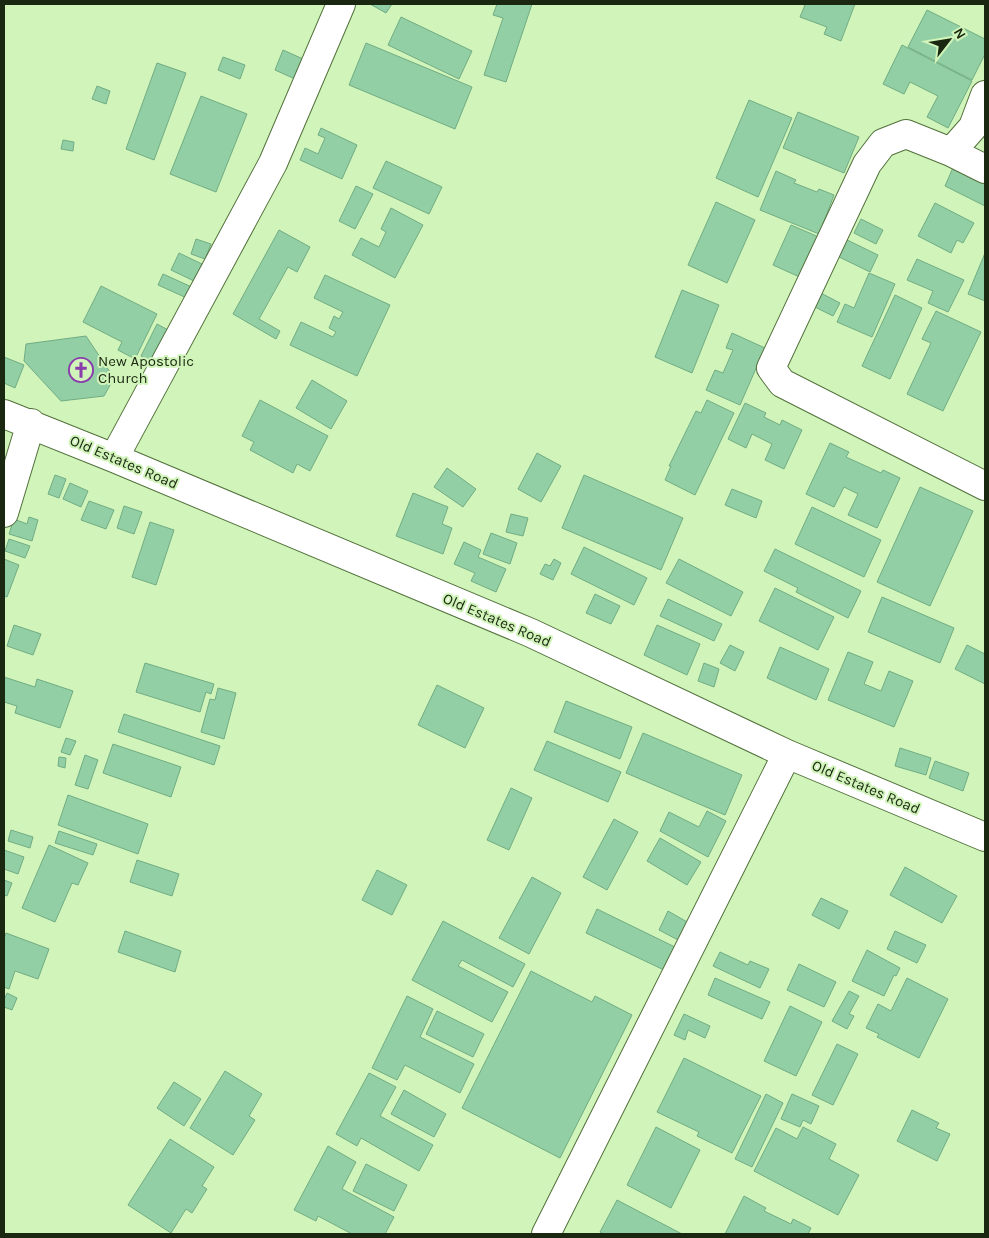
<svg xmlns="http://www.w3.org/2000/svg" width="989" height="1238" viewBox="0 0 989 1238" font-family="Karla,sans-serif">
<style>
.building{fill:#93cfa5;stroke:#71ac83}
.lines{fill:none;stroke-linecap:round;stroke-linejoin:round}
.minor-casing{stroke:#52713c;stroke-width:30}
.minor{stroke:#fff;stroke-width:28}
.labels{text-anchor:middle;stroke-width:4;stroke-linejoin:round;paint-order:stroke}
.poi-label{font-size:15px;fill:#1a2711;stroke:#d0f4b9;text-anchor:start}
.street-label{font-size:15px;fill:#1a2711;stroke:#d0f4b9}
</style>
<rect width="100%" height="100%" fill="#d0f4b9"/>
<!-- building -->
<path class="building" d="M370 4H392L386 13Z
M497 4H532L506 82 484 75 503 18 493 15Z
M801 4H855L841 41 824 34 827 27 800 17 805 5Z
M927 10 985 39V54L972 80 908 47Z
M401 17 472 51 459 79 388 45Z
M366 43 472 87 455 129 349 85Z
M902 45 972 81 948 128 927 117 938 96 910 82 904 94 883 84Z
M283 50 303 59 295 79 275 70Z
M223 57 245 65 240 79 218 70Z
M157 63 186 73 154 160 126 149Z
M97 86 110 91 106 104 92 99Z
M201 96 247 114 216 192 170 174Z
M749 100 792 118 758 197 716 178Z
M798 112 859 137 844 173 783 148Z
M321 128 357 145 342 179 300 160 305 148 318 154 325 138 318 135Z
M63 140 74 142 73 151 61 149Z
M386 161 442 187 429 214 373 188Z
M955 163 985 178V206L945 186Z
M776 171 796 180 794 183 817 192 819 189 834 195 819 234 760 210Z
M356 186 373 194 355 229 339 221Z
M716 202 755 220 727 283 688 265Z
M935 203 974 223 963 243 957 240 951 253 918 236Z
M391 208 423 225 395 278 352 255 361 238 379 247 386 232 381 229Z
M861 219 883 230 876 244 854 233Z
M791 225 821 238 804 279 773 265Z
M279 230 310 247 297 272 288 267 259 319 280 331 276 339 233 314Z
M841 237 878 255 870 272 833 254Z
M196 239 211 244 205 259 191 254Z
M179 253 202 264 194 281 171 270Z
M985 253V301L968 294Z
M917 259 964 280 948 312 928 303 933 291 907 280Z
M869 273 895 284 872 337 837 322 845 304 854 308Z
M163 274 194 288 189 299 158 285Z
M325 275 390 305 357 376 290 345 301 322 333 337 334 335 336 332 329 328 334 316 339 319 343 312 314 298Z
M101 286 157 314 135 359 118 350 122 342 83 322Z
M682 290 719 305 692 373 655 357Z
M815 290 840 303 833 316 809 304Z
M895 295 922 308 890 379 862 366Z
M936 311 981 332 943 411 907 394 931 343 922 339Z
M157 324 170 331 154 363 141 356Z
M732 333 765 348 740 405 706 390 715 370 723 373 733 350 726 348Z
M86 336 114 378 104 396 61 401 24 361 26 344Z
M4 357 24 365 15 388 4 383Z
M312 380 347 401 331 429 296 408Z
M260 400 328 436 310 471 297 464 293 473 250 450 254 442 242 436Z
M707 400 734 413 695 495 665 480 671 466H669L696 411 701 413Z
M745 403 766 413 764 417 780 425 782 420 802 430 784 469 765 460 772 444 752 434 746 448 728 439Z
M830 443 849 452 846 457 881 473 883 470 900 478 877 528 848 515 858 494 844 487 834 507 806 494Z
M537 453 561 466 541 502 518 489Z
M447 468 476 489 463 507 434 487Z
M55 475 66 479 59 498 48 494Z
M584 475 683 518 661 570 562 528Z
M70 483 88 491 81 507 63 499Z
M920 487 973 511 930 606 877 582Z
M732 489 762 501 756 518 725 505Z
M413 493 448 507 442 524 452 528 443 554 396 536Z
M89 501 114 510 106 529 81 520Z
M124 506 142 512 134 534 117 528Z
M812 507 881 540 864 577 795 544Z
M511 514 528 518 523 536 506 532Z
M29 517 38 520 32 541 9 534 14 519 27 524Z
M150 522 174 530 156 585 132 577Z
M491 533 517 543 510 564 483 554Z
M9 539 30 546 25 558 5 551Z
M464 542 481 550 478 557 506 569 496 592 471 581 475 573 454 564Z
M584 547 647 578 634 605 571 574Z
M775 549 861 591 848 618 796 592 798 588 764 571Z
M4 559 19 565 7 597 4 596Z
M554 559 561 563 553 580 540 574 545 564 550 566Z
M679 559 743 592 731 616 666 583Z
M775 588 834 617 818 650 759 621Z
M595 594 620 606 611 624 586 613Z
M882 597 954 628 940 663 868 632Z
M668 599 722 624 714 641 660 616Z
M14 625 41 634 33 655 7 646Z
M657 625 700 644 687 675 644 655Z
M730 645 744 652 735 671 720 663Z
M967 645 985 654V684L955 669Z
M780 647 829 669 816 700 767 678Z
M848 652 873 662 864 684 881 691 889 671 913 681 894 727 828 700Z
M145 663 214 684 211 694 206 692 200 712 136 692Z
M704 663 719 669 714 687 698 681Z
M4 677 35 687 37 679 73 691 60 728 15 713 17 706 4 702Z
M437 685 484 708 465 748 418 725Z
M218 688 236 693 224 739 201 732 210 699 215 700Z
M566 701 632 727 620 759 554 732Z
M124 714 220 746 214 765 118 732Z
M643 733 742 775 725 815 626 773Z
M66 738 76 741 70 755 61 752Z
M547 741 621 772 608 802 534 770Z
M113 744 181 767 171 797 103 773Z
M900 748 931 758 926 775 895 766Z
M85 755 98 760 88 789 75 785Z
M59 757 66 758 65 768 58 766Z
M935 761 969 773 963 791 929 778Z
M511 788 532 798 509 850 487 840Z
M68 795 148 824 138 854 58 825Z
M707 811 726 821 708 857 660 831 669 812 699 827Z
M614 819 638 832 607 890 583 877Z
M11 830 33 837 30 848 8 841Z
M59 831 97 844 93 855 55 843Z
M660 838 701 862 687 885 647 861Z
M49 845 88 863 78 885 72 883 55 922 22 908Z
M4 850 24 857 18 874 4 869Z
M137 860 179 874 172 896 130 882Z
M905 867 957 896 942 923 890 895Z
M377 870 407 885 392 915 362 900Z
M532 877 561 893 529 954 499 938Z
M4 880 12 883 7 896 4 895Z
M821 898 848 911 839 929 812 915Z
M597 909 675 947 664 970 586 933Z
M668 911 689 923 680 941 659 930Z
M443 921 525 964 513 987 462 960 458 966 508 992 492 1022 412 980Z
M125 931 181 951 175 972 118 952Z
M895 931 926 945 917 963 887 949Z
M6 933 49 949 38 979 15 971 9 989 4 987V938Z
M867 950 900 968 896 976 894 975 884 996 852 981Z
M720 952 748 965 750 961 769 969 760 988 713 966Z
M799 964 836 982 824 1007 787 990Z
M531 971 592 1002 595 996 632 1015 560 1158 462 1108Z
M715 978 770 1002 762 1019 708 995Z
M907 978 948 999 919 1058 877 1037 879 1034 866 1028 878 1004 891 1011Z
M849 991 859 996 849 1014 854 1016 847 1029 832 1021Z
M7 993 17 998 12 1010 4 1007V1000Z
M407 996 433 1009 420 1037 474 1064 460 1093 405 1065 397 1080 372 1068Z
M790 1006 822 1022 796 1076 764 1061Z
M437 1011 484 1034 473 1057 426 1034Z
M684 1014 710 1026 705 1038 688 1030 685 1040 674 1035Z
M837 1044 858 1054 833 1105 812 1095Z
M684 1058 761 1096 732 1153 697 1136 699 1132 657 1112Z
M225 1071 262 1094 249 1116 255 1120 233 1155 190 1128Z
M369 1073 396 1087 380 1116 433 1145 419 1171 361 1138 357 1146 336 1134Z
M174 1082 201 1099 184 1126 157 1108Z
M404 1090 446 1114 434 1137 391 1114Z
M766 1094 783 1103 752 1167 735 1159Z
M792 1094 819 1106 811 1124 803 1120 800 1127 781 1119Z
M912 1110 939 1123 936 1128 950 1134 937 1161 897 1141Z
M656 1127 700 1150 671 1208 627 1185Z
M803 1127 836 1144 829 1159 859 1175 838 1215 754 1171 776 1128 797 1139Z
M170 1139 214 1167 202 1186 207 1189 192 1213 186 1209 171 1233 128 1205Z
M328 1146 356 1162 342 1189 394 1217 385 1234H352L318 1216 316 1221 294 1210Z
M366 1164 407 1185 394 1211 353 1191Z
M744 1196 766 1208 764 1211 791 1224 793 1219 811 1228 808 1234H725Z
M617 1200 682 1234H604L600 1232Z"/>
<g class="lines">
<defs>
<path id="minor" d="M951 152 973 127 985 95
M985 169 951 152 906 134 883 143 867 164 771 368 782 383 985 486
M4 414 114 458 531 633 787 754 985 837
M114 458 273 163 341 4
M4 513 31 423
M546 1234 787 754"/>
</defs>
<!-- minor casing -->
<use href="#minor" class="minor-casing"/>
<!-- minor -->
<use href="#minor" class="minor"/>
</g>
<!-- icons -->
<defs>
<symbol id="church-ring" viewBox="-11 -11 22 22"><circle r="9.5" fill="#d0f4b9" stroke="#8a3cad" stroke-width="1.5"/><path d="M-1.2-6h2.4v3.5h3.3v2.4h-3.3V6h-2.4V-.1h-3.3v-2.4h3.3Z" fill="#8a3cad"/></symbol>
</defs>
<g fill-rule="evenodd">
<use href="#church-ring" x="67" y="356" width="28" height="28"/>
</g>
<g class="labels">
<!-- poi labels -->
<g class="poi-label">
<text x="98" y="366">New Apostolic<tspan x="98" dy="17">Church</tspan></text>
</g>
<!-- street labels -->
<g class="street-label">
<text transform="translate(124 462) rotate(23)" y="5">Old Estates Road</text>
<text transform="translate(497 620) rotate(23)" y="5">Old Estates Road</text>
<text transform="translate(866 787) rotate(23)" y="5">Old Estates Road</text>
</g>
</g>
<!-- border -->
<rect width="989" height="1238" fill="none" stroke="#1a2711" stroke-width="10"/>
<!-- north arrow -->
<g transform="translate(949 40) rotate(59)" stroke="#d0f4b9" stroke-width="4" paint-order="stroke">
<path d="M0-4L9 19L0 12L-9 19Z" fill="#1a2711"/>
<text y="-8" font-size="14" font-weight="bold" text-anchor="middle" fill="#1a2711">N</text>
</g>
</svg>
